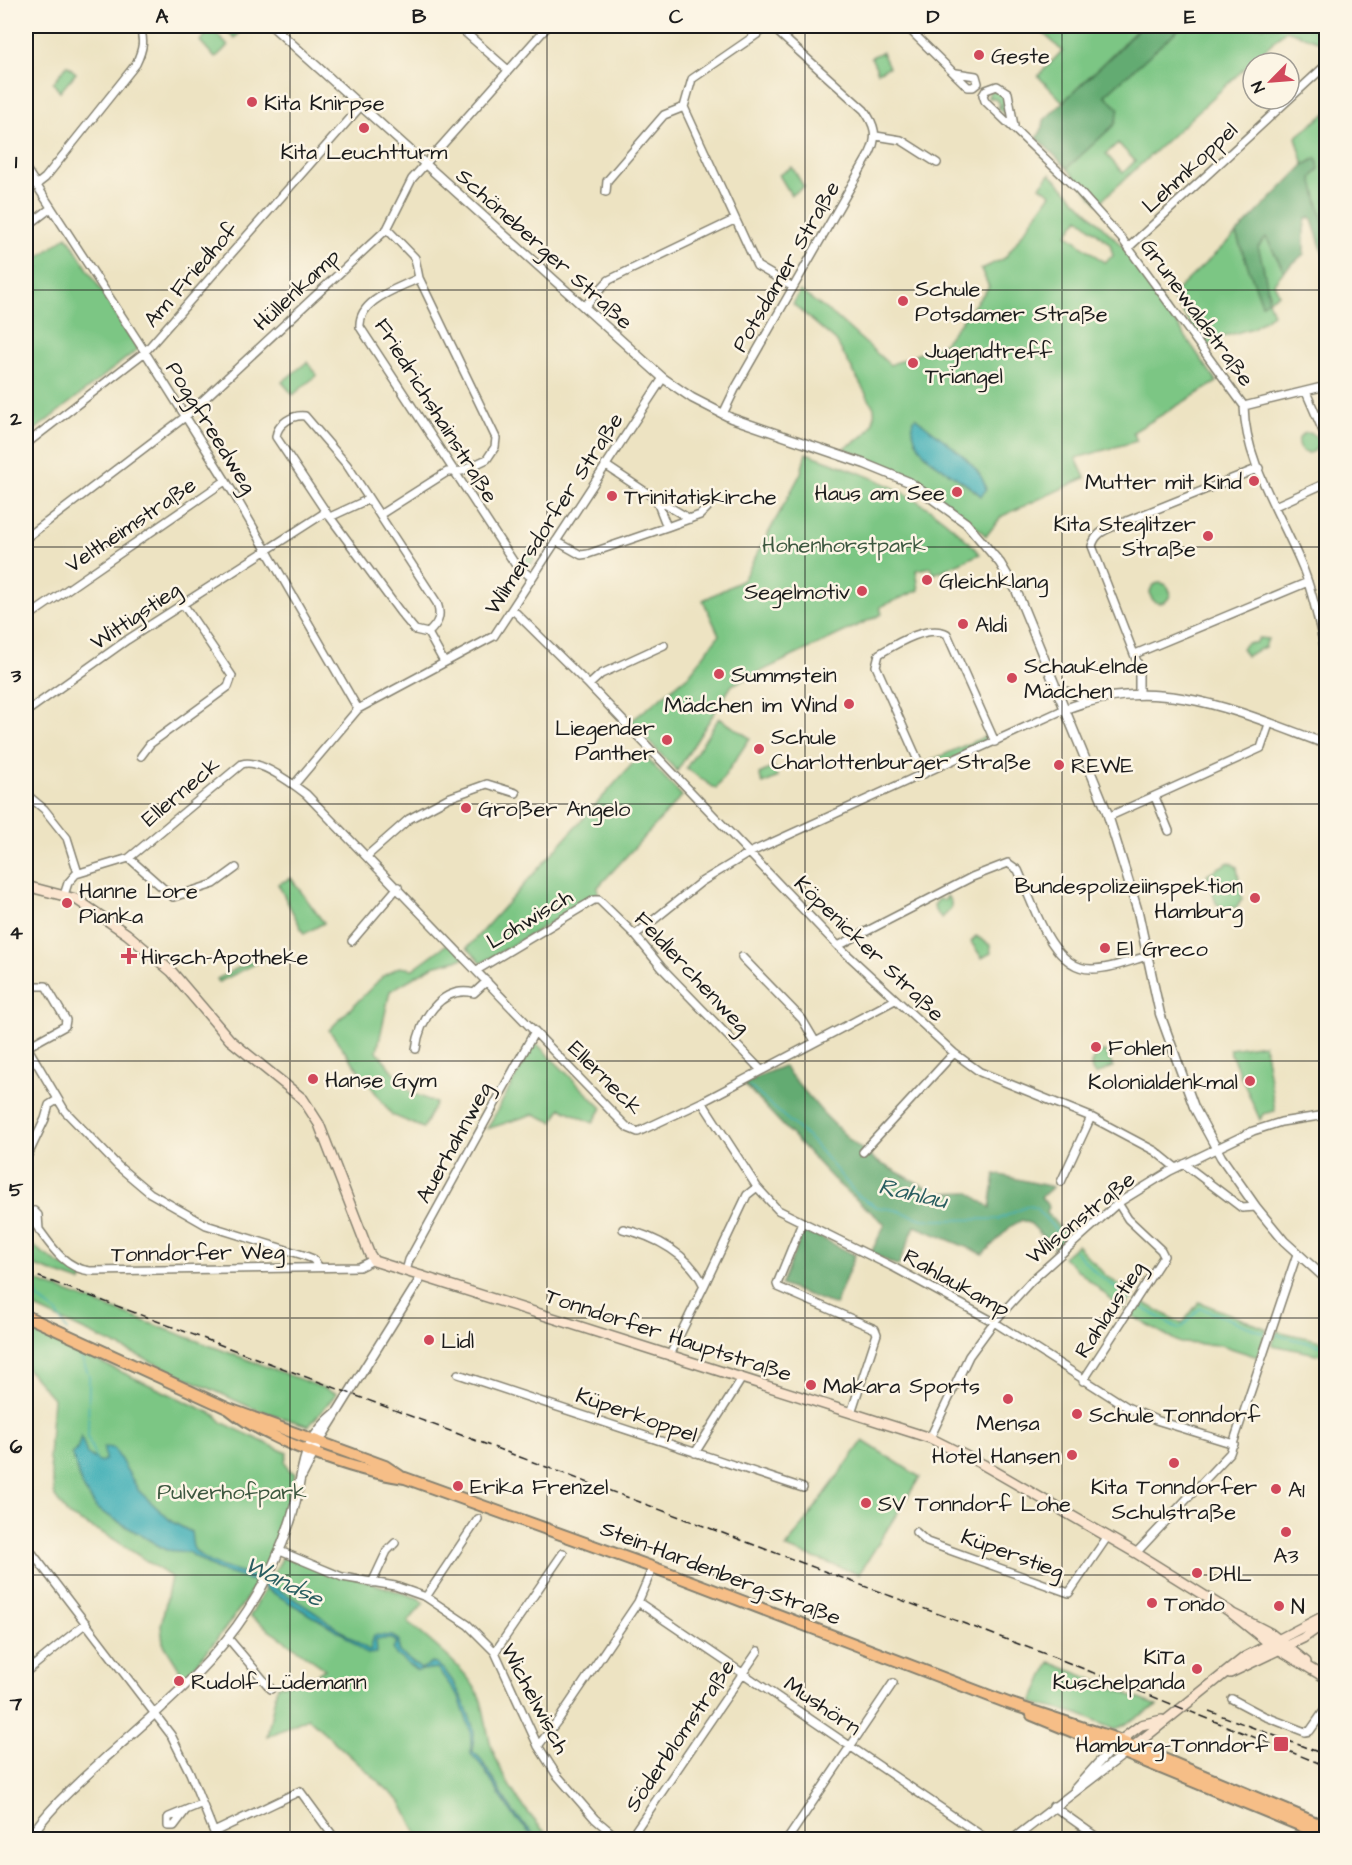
<svg xmlns="http://www.w3.org/2000/svg" width="1352" height="1865" viewBox="0 0 1352 1865" font-family="'Architects Daughter',sans-serif">
<style>
.green{fill:#7bc684;stroke:#4c7150;stroke-width:1.5;fill-rule:evenodd}
.forest{fill:#64ab72;stroke:#406447;stroke-width:1.5}
.water{fill:#3caeb6;stroke:#2c6569;stroke-width:1.5}
.lines{fill:none;stroke-linecap:round;stroke-linejoin:round}
.stream{stroke:#3caeb6;stroke-width:1.5}
.minor-casing{stroke:#84806f;stroke-width:10}
.tertiary-casing{stroke:#84806f;stroke-width:11}
.secondary-casing{stroke:#84806f;stroke-width:12}
.primary-casing{stroke:#84806f;stroke-width:14}
.minor{stroke:#fff;stroke-width:7}
.tertiary{stroke:#fff;stroke-width:8}
.secondary{stroke:#fbe5cf;stroke-width:9}
.primary{stroke:#f6be87;stroke-width:10}
.rail{stroke:#1c1c1c;stroke-width:1.5;stroke-dasharray:9 4.5;stroke-linecap:butt}
.grid{fill:none;stroke:#1c1c1c;stroke-width:1.5;stroke-opacity:0.55}
.poi-dot{fill:#d1495b;stroke:#fcf5e5;stroke-width:2}
.labels{text-anchor:middle;stroke-width:5;stroke-linejoin:round;paint-order:stroke}
.poi-label{font-size:22px;fill:#1c1c1c;stroke:#fcf5e5;text-anchor:start}
.street-label{font-size:22px;fill:#1c1c1c;stroke:#fcf5e5}
.park-label{font-size:22px;fill:#3d5840;stroke:#fcf5e5}
.water-label{font-size:24px;font-style:italic;fill:#2a5e61;stroke:#fcf5e5}
.neatline{fill:none;stroke:#1c1c1c;stroke-width:2}
.grid-label{font-size:20px;text-anchor:middle;font-weight:bold;fill:#1c1c1c}
</style>
<rect width="100%" height="100%" fill="#fcf5e5"/>
<filter id="ink" filterUnits="userSpaceOnUse"><feTurbulence type="fractalNoise" baseFrequency=".0167" numOctaves="2"/><feDisplacementMap in="SourceGraphic" scale="12" xChannelSelector="R" yChannelSelector="G"/><feConvolveMatrix kernelMatrix="1 2 1 2 8 2 1 2 1" color-interpolation-filters="sRGB"/></filter>
<filter id="wash" filterUnits="userSpaceOnUse"><feTurbulence type="fractalNoise" baseFrequency=".008" numOctaves="4" result="noise"/><feDisplacementMap in="SourceGraphic" scale="24" xChannelSelector="R" yChannelSelector="G"/><feGaussianBlur stdDeviation="1.35" result="paint"/><feColorMatrix in="noise" values="0 0 0 0 0 0 0 0 0 0 0 0 0 0 0 0 0 1.4 0 .05"/><feComposite in="paint" operator="in"/></filter>
<g filter="url(#wash)">
<rect width="100%" height="100%" fill="#ede3c2"/>
<!-- green -->
<path class="green" d="M221 26H243L245 27 235 38Z
M1036 26H1141L1063 102 1038 76 1062 51Z
M1182 26H1326V44L1286 30 1098 204 1067 168 1115 124 1105 95ZM1118 143 1135 161 1123 173 1106 154Z
M212 29 228 46 215 58 200 41Z
M882 52 889 67 878 72 871 57Z
M67 65 76 73 60 92 53 83Z
M999 90 1005 94 1008 104 1003 105 1009 118 997 107 1001 105 994 98H988L990 91Z
M1326 113V234L1312 178 1316 158 1304 165 1296 137Z
M792 167 804 187 791 195 779 175Z
M1050 174 1124 248 1217 382 1133 432 1137 441 1076 458 1085 478 1002 516 986 536C945 493 898 471 844 448 861 439 877 430 874 408L836 341 793 304 800 291 835 316 890 365 943 344 989 287 981 269 1005 258 1051 194 1040 186ZM1079 218 1110 244 1113 256 1104 262 1067 234ZM916 418 924 425 980 495 927 456Z
M1236 234 1262 303 1270 294 1262 274 1258 247 1266 237 1284 271 1274 283 1279 294 1268 300 1273 314 1253 328 1219 338 1207 347 1171 296Z
M67 236 138 349 26 437V267Z
M307 362 317 375 293 395 282 382Z
M1298 443a10 10 0 1 1 20 0a10 10 0 1 1-20 0Z
M806 453C878 479 927 495 980 554L934 574 931 567 916 570 919 590 880 607 882 614 732 685 677 771 630 722 689 675 719 635 703 600 743 580 801 473Z
M530 546 539 552 529 568 521 562Z
M1150 593a10 10 0 1 1 20 0a10 10 0 1 1-20 0Z
M1259 638 1268 639 1265 647 1246 656 1242 648 1247 643H1256Z
M719 718 750 738 716 789 686 768Z
M988 735 986 742 931 768 923 764Z
M642 753 682 796 598 887V895L482 963 467 948Z
M774 767 778 777 763 784 759 774Z
M1229 862 1237 867 1242 899 1237 907 1223 909 1216 903 1207 874Z
M291 878 324 923 304 934 278 884Z
M947 896 951 902V909L942 918 935 911 934 905 939 899 945 900Z
M976 936 990 945 991 953 982 958 971 942Z
M450 942 465 958 433 966 390 991 377 1051 410 1092 436 1103 423 1128 392 1115 329 1030 383 976 399 967 413 969Z
M262 955 265 959 219 982 217 979Z
M535 1042 602 1108 593 1123 561 1108 553 1122 534 1114 487 1129Z
M1264 1044 1275 1111 1263 1114 1260 1120 1229 1049Z
M1105 1051 1113 1067 1095 1075C1086 1064 1094 1055 1105 1051Z
M26 1241 59 1264 85 1274 81 1282 26 1263Z
M1077 1245 1106 1276 1133 1294 1123 1310 1063 1257Z
M26 1277 61 1290 337 1393 309 1426 252 1408 26 1304Z
M1141 1301 1182 1324 1199 1302 1267 1329 1258 1357 1221 1345 1180 1343 1130 1315Z
M26 1328 215 1415 223 1423 287 1453 285 1461 289 1471 295 1473C283 1554 239 1618 184 1677L163 1643 161 1626 171 1577 112 1538 69 1516 55 1497 49 1458 53 1398 26 1368ZM77 1450 100 1462 105 1461 128 1474 139 1491 172 1522 191 1532 188 1551 166 1550 97 1509 82 1486 72 1454Z
M1277 1331 1326 1342V1356L1272 1345Z
M863 1441 920 1477 859 1574 786 1548Z
M284 1555 418 1598 424 1603 408 1622C430 1642 470 1671 480 1698 486 1714 486 1732 492 1748 504 1784 525 1811 551 1839H420L401 1802 308 1718 267 1737 277 1686 308 1680 325 1669 250 1616Z
M1050 1662 1157 1706 1115 1730 1079 1714 1032 1703Z"/>
<!-- forest -->
<path class="forest" d="M1141 26H1182L1105 95 1119 109 1115 124 1067 168 1037 138 1043 127 1044 120 1115 53Z
M1317 158 1319 169 1312 178 1326 234V262L1311 217 1306 219 1304 229V254L1284 271 1266 237 1258 247C1261 256 1270 294 1268 300L1262 304 1236 234 1304 165Z
M783 1066 823 1113 851 1141 878 1162 937 1193 969 1192 990 1208 995 1174 1053 1187 1041 1197 1049 1207 1047 1213 1067 1236 1054 1248 1031 1224 1022 1220 1011 1226 983 1254 915 1226 898 1266 871 1253 885 1224 837 1183 743 1083Z
M804 1229 855 1255 835 1305 781 1285Z"/>
<!-- water -->
<path class="water" d="M916 418C935 435 983 464 986 490L981 496C958 473 907 459 913 419Z
M81 1436 87 1454 100 1462 105 1460 104 1447 114 1448 139 1491 172 1522 191 1532C193 1546 190 1548 204 1558 220 1570 239 1569 256 1578 297 1598 333 1625 370 1651L374 1635 392 1636 399 1640V1652L421 1669 432 1663C450 1665 472 1716 474 1733 474 1739 472 1745 473 1752L480 1758 513 1812 538 1839H535L512 1814 481 1765 471 1754V1733L459 1697 437 1668 417 1671 396 1655 393 1648 397 1642 392 1639H376L377 1653 367 1654 343 1634 253 1581 217 1570 188 1552 166 1550 97 1509 82 1486 72 1454 77 1450Z"/>
<g class="lines">
<!-- stream -->
<path class="stream" d="M749 1086 813 1142 857 1195 877 1207 896 1210 922 1219 937 1220 999 1219 1028 1206 1036 1208 1063 1238
M1074 1250 1095 1272 1131 1300
M26 1254 30 1259V1280L34 1290 38 1298 57 1313 67 1331
M1140 1306 1179 1329C1190 1324 1190 1314 1201 1308L1264 1333
M1277 1335 1326 1347
M74 1343 89 1375 88 1438 96 1459"/>
</g>
</g>
<g filter="url(#ink)">
<g class="lines">
<defs>
<path id="minor" d="M458 26 508 70
M769 26 692 79 684 107 757 266 793 287
M906 26 968 87H973L978 83 976 76 956 73
M1014 126 1008 93 997 86 986 90 983 95 985 101 1078 190 1122 239 1244 406C1245 463 1282 516 1303 568 1314 597 1320 626 1326 657
M876 136 901 140 937 163
M26 169 145 352 234 494 358 709
M36 185 45 178 136 64C143 49 145 40 139 26
M606 192 607 181 664 115 684 107
M26 227 51 208
M1129 247 1326 65
M419 278C397 289 358 300 360 327L515 564 532 578
M584 307 609 280 734 220
M1306 392 1326 438
M1244 406 1326 386
M723 414 735 389 870 153C878 136 875 125 864 110L771 26
M26 444 145 352 361 106
M656 499 690 519
M1275 506 1326 483
M327 514 330 517 369 499
M381 514 447 472 462 471 487 459 495 447 496 438 419 278 415 258 387 229
M667 527 700 515 707 508
M26 538 185 417 387 229 412 179 548 26
M556 541 581 555 588 554 667 527 656 499 605 465
M513 610 589 685 838 946 954 1053 980 1072 1091 1117 1155 1151 1176 1168
M26 618 225 481
M428 633 444 662
M1135 654 1308 582
M589 685 601 674 664 645
M1139 694V667L1092 546C1095 535 1102 531 1112 527L1259 468
M26 712 127 640 326 512 276 437C277 424 293 414 305 416L347 465 437 603C442 616 438 624 428 633L415 630 400 612 330 517
M141 756 150 744 228 687 232 676 183 604
M924 774 876 666 879 654C896 644 928 624 947 634L995 742
M294 785 358 709 494 636 663 378
M26 794 44 809 67 838 78 873
M1155 797 1169 831
M1108 817 1261 748 1269 724
M367 856 409 819 448 798 487 784 516 793
M129 858 173 897 214 884 236 868
M64 895 68 883 76 874 129 858 242 764C258 758 293 784 306 794L610 1110 628 1128 638 1132 702 1102 895 1000
M635 935 701 882 749 853 1065 709
M352 941 398 887
M838 946 972 877 1008 863 1018 870C1032 901 1051 970 1092 969 1110 969 1130 961 1147 956
M742 957 802 1019 815 1041
M477 970 594 900H599L635 935 662 968 760 1069
M26 992 36 986H46L66 1020 65 1026 27 1047
M26 1045 65 1111 118 1166 150 1193 206 1225 303 1255 313 1259 319 1267
M416 1049C419 1021 441 985 474 993L487 981
M702 1102 757 1187 778 1210 895 1268 994 1322 1127 1407 1156 1420 1234 1444
M863 1152 954 1053
M26 1159 45 1119 49 1105 57 1100
M1184 1164 1242 1208 1256 1207
M1061 1182 1091 1117
M802 1223 777 1284 778 1287 875 1329 877 1334 851 1413
M623 1229C655 1236 690 1255 704 1286L670 1355
M39 1230 38 1215 34 1211 31 1215 35 1224C50 1244 63 1268 90 1271L359 1267 373 1260
M406 1271 409 1260 535 1031
M704 1286 747 1195 757 1187
M458 1374 803 1488
M1083 1381 1164 1256 1161 1250 1128 1219 1118 1203
M930 1438 969 1356 994 1322 1031 1281 1118 1203 1170 1171 1253 1131 1281 1122 1326 1115
M695 1453 742 1378
M916 1532 927 1542 1069 1593 1108 1536
M26 1545 171 1735 190 1773 217 1840
M280 1551 342 1577 395 1586 426 1597 468 1625 495 1652 538 1746 556 1774 595 1819 620 1840
M1136 1553 1230 1453 1297 1254
M372 1583 387 1551 395 1543
M426 1597 478 1519
M638 1602 988 1840
M228 1638 271 1689
M495 1652 563 1553
M26 1672 86 1623
M1232 1699 1264 1716 1305 1732 1310 1731 1326 1708
M538 1746 559 1719 638 1602 653 1567
M1053 1806 1101 1840
M186 1810 174 1826H168V1818L169 1817 198 1805 202 1803
M214 1832 300 1791 336 1840
M629 1840 758 1651
M787 1840 893 1683"/>
<path id="tertiary" d="M272 26 663 378 692 398 731 418 865 464 909 482 966 523 1000 563 1016 590 1107 812 1138 912 1160 1014 1194 1107 1221 1157 1256 1207 1284 1241 1326 1279
M1056 688 1090 700
M1065 709C1159 673 1239 712 1326 744
M302 1476 323 1435 422 1276
M1075 1789 1111 1749
M28 1840C48 1809 76 1785 103 1760 155 1713 210 1669 248 1610 266 1582 281 1551 291 1519 306 1472 295 1446 338 1411
M1012 1840 1124 1754"/>
<path id="secondary" d="M26 886 76 899 127 934 172 972 230 1040 303 1099 319 1124 369 1253 374 1261 930 1438 982 1464 1136 1553 1229 1611 1270 1644 1324 1677
M1233 1614 1270 1633 1306 1662
M1230 1673 1303 1638 1326 1622
M1116 1744 1141 1725 1162 1720
M1129 1750 1245 1657 1326 1615"/>
<path id="primary" d="M26 1316 229 1409 385 1466 400 1476
M229 1409C268 1441 355 1471 405 1478L674 1575 1008 1703 1111 1737 1326 1827
M1032 1715 1326 1836"/>
</defs>
<!-- minor casing -->
<use href="#minor" class="minor-casing"/>
<!-- tertiary casing -->
<use href="#tertiary" class="tertiary-casing"/>
<!-- secondary casing -->
<use href="#secondary" class="secondary-casing"/>
<!-- primary casing -->
<use href="#primary" class="primary-casing"/>
<!-- minor -->
<use href="#minor" class="minor"/>
<!-- tertiary -->
<use href="#tertiary" class="tertiary"/>
<!-- secondary -->
<use href="#secondary" class="secondary"/>
<!-- primary -->
<use href="#primary" class="primary"/>
<!-- rail -->
<path class="rail" d="M26 1272 1064 1661 1326 1766
M1209 1711 1326 1755"/>
</g>
</g>
<!-- grid -->
<path class="grid" d="M290 26V1840M547 26V1840M805 26V1840M1062 26V1840M26 290H1326M26 547H1326M26 804H1326M26 1061H1326M26 1318H1326M26 1575H1326"/>
<!-- markers -->
<g class="poi-dot">
<circle cx="979" cy="55" r="6"/>
<circle cx="252" cy="102" r="6"/>
<circle cx="364" cy="128" r="6"/>
<circle cx="903" cy="301" r="6"/>
<circle cx="913" cy="363" r="6"/>
<circle cx="1254" cy="481" r="6"/>
<circle cx="957" cy="492" r="6"/>
<circle cx="612" cy="496" r="6"/>
<circle cx="1208" cy="536" r="6"/>
<circle cx="927" cy="580" r="6"/>
<circle cx="862" cy="591" r="6"/>
<circle cx="963" cy="624" r="6"/>
<circle cx="719" cy="674" r="6"/>
<circle cx="1012" cy="678" r="6"/>
<circle cx="849" cy="704" r="6"/>
<circle cx="667" cy="740" r="6"/>
<circle cx="759" cy="749" r="6"/>
<circle cx="1059" cy="765" r="6"/>
<circle cx="466" cy="808" r="6"/>
<circle cx="1255" cy="898" r="6"/>
<circle cx="67" cy="903" r="6"/>
<circle cx="1105" cy="948" r="6"/>
<path d="M126 947h6v6h6v6h-6v6h-6v-6h-6v-6h6z"/>
<circle cx="1096" cy="1047" r="6"/>
<circle cx="313" cy="1079" r="6"/>
<circle cx="1250" cy="1081" r="6"/>
<circle cx="429" cy="1340" r="6"/>
<circle cx="811" cy="1385" r="6"/>
<circle cx="1008" cy="1399" r="6"/>
<circle cx="1077" cy="1414" r="6"/>
<circle cx="1072" cy="1455" r="6"/>
<circle cx="1174" cy="1463" r="6"/>
<circle cx="458" cy="1486" r="6"/>
<circle cx="1276" cy="1489" r="6"/>
<circle cx="866" cy="1503" r="6"/>
<circle cx="1286" cy="1532" r="6"/>
<circle cx="1197" cy="1573" r="6"/>
<circle cx="1152" cy="1603" r="6"/>
<circle cx="1279" cy="1606" r="6"/>
<circle cx="1197" cy="1669" r="6"/>
<circle cx="179" cy="1681" r="6"/>
<rect x="1273" y="1736" width="16" height="16" rx="3"/>
</g>
<g class="labels">
<!-- poi labels -->
<g class="poi-label">
<text x="991" y="63">Geste</text>
<text x="264" y="110">Kita Knirpse</text>
<text x="364" y="159" text-anchor="middle">Kita Leuchtturm</text>
<text x="915" y="296">Schule<tspan x="915" dy="25">Potsdamer Straße</tspan></text>
<text x="925" y="358">Jugendtreff<tspan x="925" dy="25">Triangel</tspan></text>
<text x="1242" y="489" text-anchor="end">Mutter mit Kind</text>
<text x="945" y="500" text-anchor="end">Haus am See</text>
<text x="624" y="504">Trinitatiskirche</text>
<text x="1196" y="531" text-anchor="end">Kita Steglitzer<tspan x="1196" dy="25">Straße</tspan></text>
<text x="939" y="588">Gleichklang</text>
<text x="850" y="599" text-anchor="end">Segelmotiv</text>
<text x="975" y="632">Aldi</text>
<text x="1024" y="673">Schaukelnde<tspan x="1024" dy="25">Mädchen</tspan></text>
<text x="731" y="682">Summstein</text>
<text x="837" y="712" text-anchor="end">Mädchen im Wind</text>
<text x="655" y="735" text-anchor="end">Liegender<tspan x="655" dy="25">Panther</tspan></text>
<text x="771" y="744">Schule<tspan x="771" dy="25">Charlottenburger Straße</tspan></text>
<text x="1071" y="773">REWE</text>
<text x="478" y="816">Großer Angelo</text>
<text x="1243" y="893" text-anchor="end">Bundespolizeiinspektion<tspan x="1243" dy="25">Hamburg</tspan></text>
<text x="79" y="898">Hanne Lore<tspan x="79" dy="25">Pianka</tspan></text>
<text x="1117" y="956">El Greco</text>
<text x="141" y="964">Hirsch-Apotheke</text>
<text x="1108" y="1055">Fohlen</text>
<text x="325" y="1087">Hanse Gym</text>
<text x="1238" y="1089" text-anchor="end">Kolonialdenkmal</text>
<text x="441" y="1348">Lidl</text>
<text x="823" y="1393">Makara Sports</text>
<text x="1089" y="1422">Schule Tonndorf</text>
<text x="1008" y="1430" text-anchor="middle">Mensa</text>
<text x="1060" y="1463" text-anchor="end">Hotel Hansen</text>
<text x="470" y="1494">Erika Frenzel</text>
<text x="1174" y="1494" text-anchor="middle">Kita Tonndorfer<tspan x="1174" dy="25">Schulstraße</tspan></text>
<text x="1288" y="1497">A1</text>
<text x="878" y="1511">SV Tonndorf Lohe</text>
<text x="1286" y="1563" text-anchor="middle">A3</text>
<text x="1209" y="1581">DHL</text>
<text x="1164" y="1611">Tondo</text>
<text x="1291" y="1614">N</text>
<text x="1185" y="1664" text-anchor="end">KiTa<tspan x="1185" dy="25">Kuschelpanda</tspan></text>
<text x="191" y="1689">Rudolf Lüdemann</text>
<text x="1268" y="1752" text-anchor="end">Hamburg-Tonndorf</text>
</g>
<!-- street labels -->
<g class="street-label">
<text transform="translate(1189 167) rotate(-43)" y="8">Lehmkoppel</text>
<text transform="translate(545 248) rotate(42)" y="8">Schöneberger Straße</text>
<text transform="translate(785 266) rotate(-60)" y="8">Potsdamer Straße</text>
<text transform="translate(190 274) rotate(-49)" y="8">Am Friedhof</text>
<text transform="translate(296 289) rotate(-43)" y="8">Hüllenkamp</text>
<text transform="translate(1198 312) rotate(54)" y="8">Grunewaldstraße</text>
<text transform="translate(437 410) rotate(58)" y="8">Friedrichshainstraße</text>
<text transform="translate(212 427) rotate(58)" y="8">Poggfreedweg</text>
<text transform="translate(553 513) rotate(-57)" y="8">Wilmersdorfer Straße</text>
<text transform="translate(130 524) rotate(-34)" y="8">Veltheimstraße</text>
<text transform="translate(135 615) rotate(-34)" y="8">Wittigstieg</text>
<text transform="translate(180 791) rotate(-40)" y="8">Ellerneck</text>
<text transform="translate(529 918) rotate(-31)" y="8">Lohwisch</text>
<text transform="translate(870 948) rotate(44)" y="8">Köpenicker Straße</text>
<text transform="translate(693 972) rotate(47)" y="8">Feldlerchenweg</text>
<text transform="translate(606 1077) rotate(45)" y="8">Ellerneck</text>
<text transform="translate(453 1142) rotate(-61)" y="8">Auerhahnweg</text>
<text transform="translate(1080 1217) rotate(-39)" y="8">Wilsonstraße</text>
<text transform="translate(198 1252) rotate(-1)" y="8">Tonndorfer Weg</text>
<text transform="translate(957 1282) rotate(29)" y="8">Rahlaukamp</text>
<text transform="translate(1109 1309) rotate(-57)" y="8">Rahlaustieg</text>
<text transform="translate(669 1334) rotate(18)" y="8">Tonndorfer Hauptstraße</text>
<text transform="translate(637 1414) rotate(19)" y="8">Küperkoppel</text>
<text transform="translate(1013 1553) rotate(20)" y="8">Küperstieg</text>
<text transform="translate(721 1572) rotate(21)" y="8">Stein-Hardenberg-Straße</text>
<text transform="translate(536 1698) rotate(62)" y="8">Wichelwisch</text>
<text transform="translate(823 1705) rotate(34)" y="8">Mushörn</text>
<text transform="translate(679 1735) rotate(-56)" y="8">Söderblomstraße</text>
</g>
<!-- park labels -->
<g class="park-label">
<text x="844" y="552">Hohenhorstpark</text>
<text x="232" y="1499">Pulverhofpark</text>
</g>
<!-- water labels -->
<g class="water-label">
<text transform="translate(913 1193) rotate(13)" y="8">Rahlau</text>
<text transform="translate(284 1581) rotate(27)" y="8">Wandse</text>
</g>
</g>
<!-- margin -->
<rect width="1352" height="1865" fill="none" stroke="#fcf5e5" stroke-width="66"/>
<!-- north arrow -->
<g transform="translate(1271 81) rotate(245)"><circle r="28" fill="#fcf5e5" stroke="#a29e95" stroke-width="1.5"/>
<path d="M0-4.5L10 22L0 15L-10 22Z" fill="#d1495b"/>
<text y="-9" font-size="16" font-weight="bold" text-anchor="middle" fill="#1c1c1c">N</text>
</g>
<rect x="33" y="33" width="1286" height="1799" class="neatline"/>
<g class="grid-label">
<text x="162" y="23">A</text>
<text x="419" y="23">B</text>
<text x="676" y="23">C</text>
<text x="933" y="23">D</text>
<text x="1190" y="23">E</text>
<text x="16" y="168">1</text>
<text x="16" y="425">2</text>
<text x="16" y="682">3</text>
<text x="16" y="939">4</text>
<text x="16" y="1196">5</text>
<text x="16" y="1453">6</text>
<text x="16" y="1710">7</text>
</g>
</svg>
